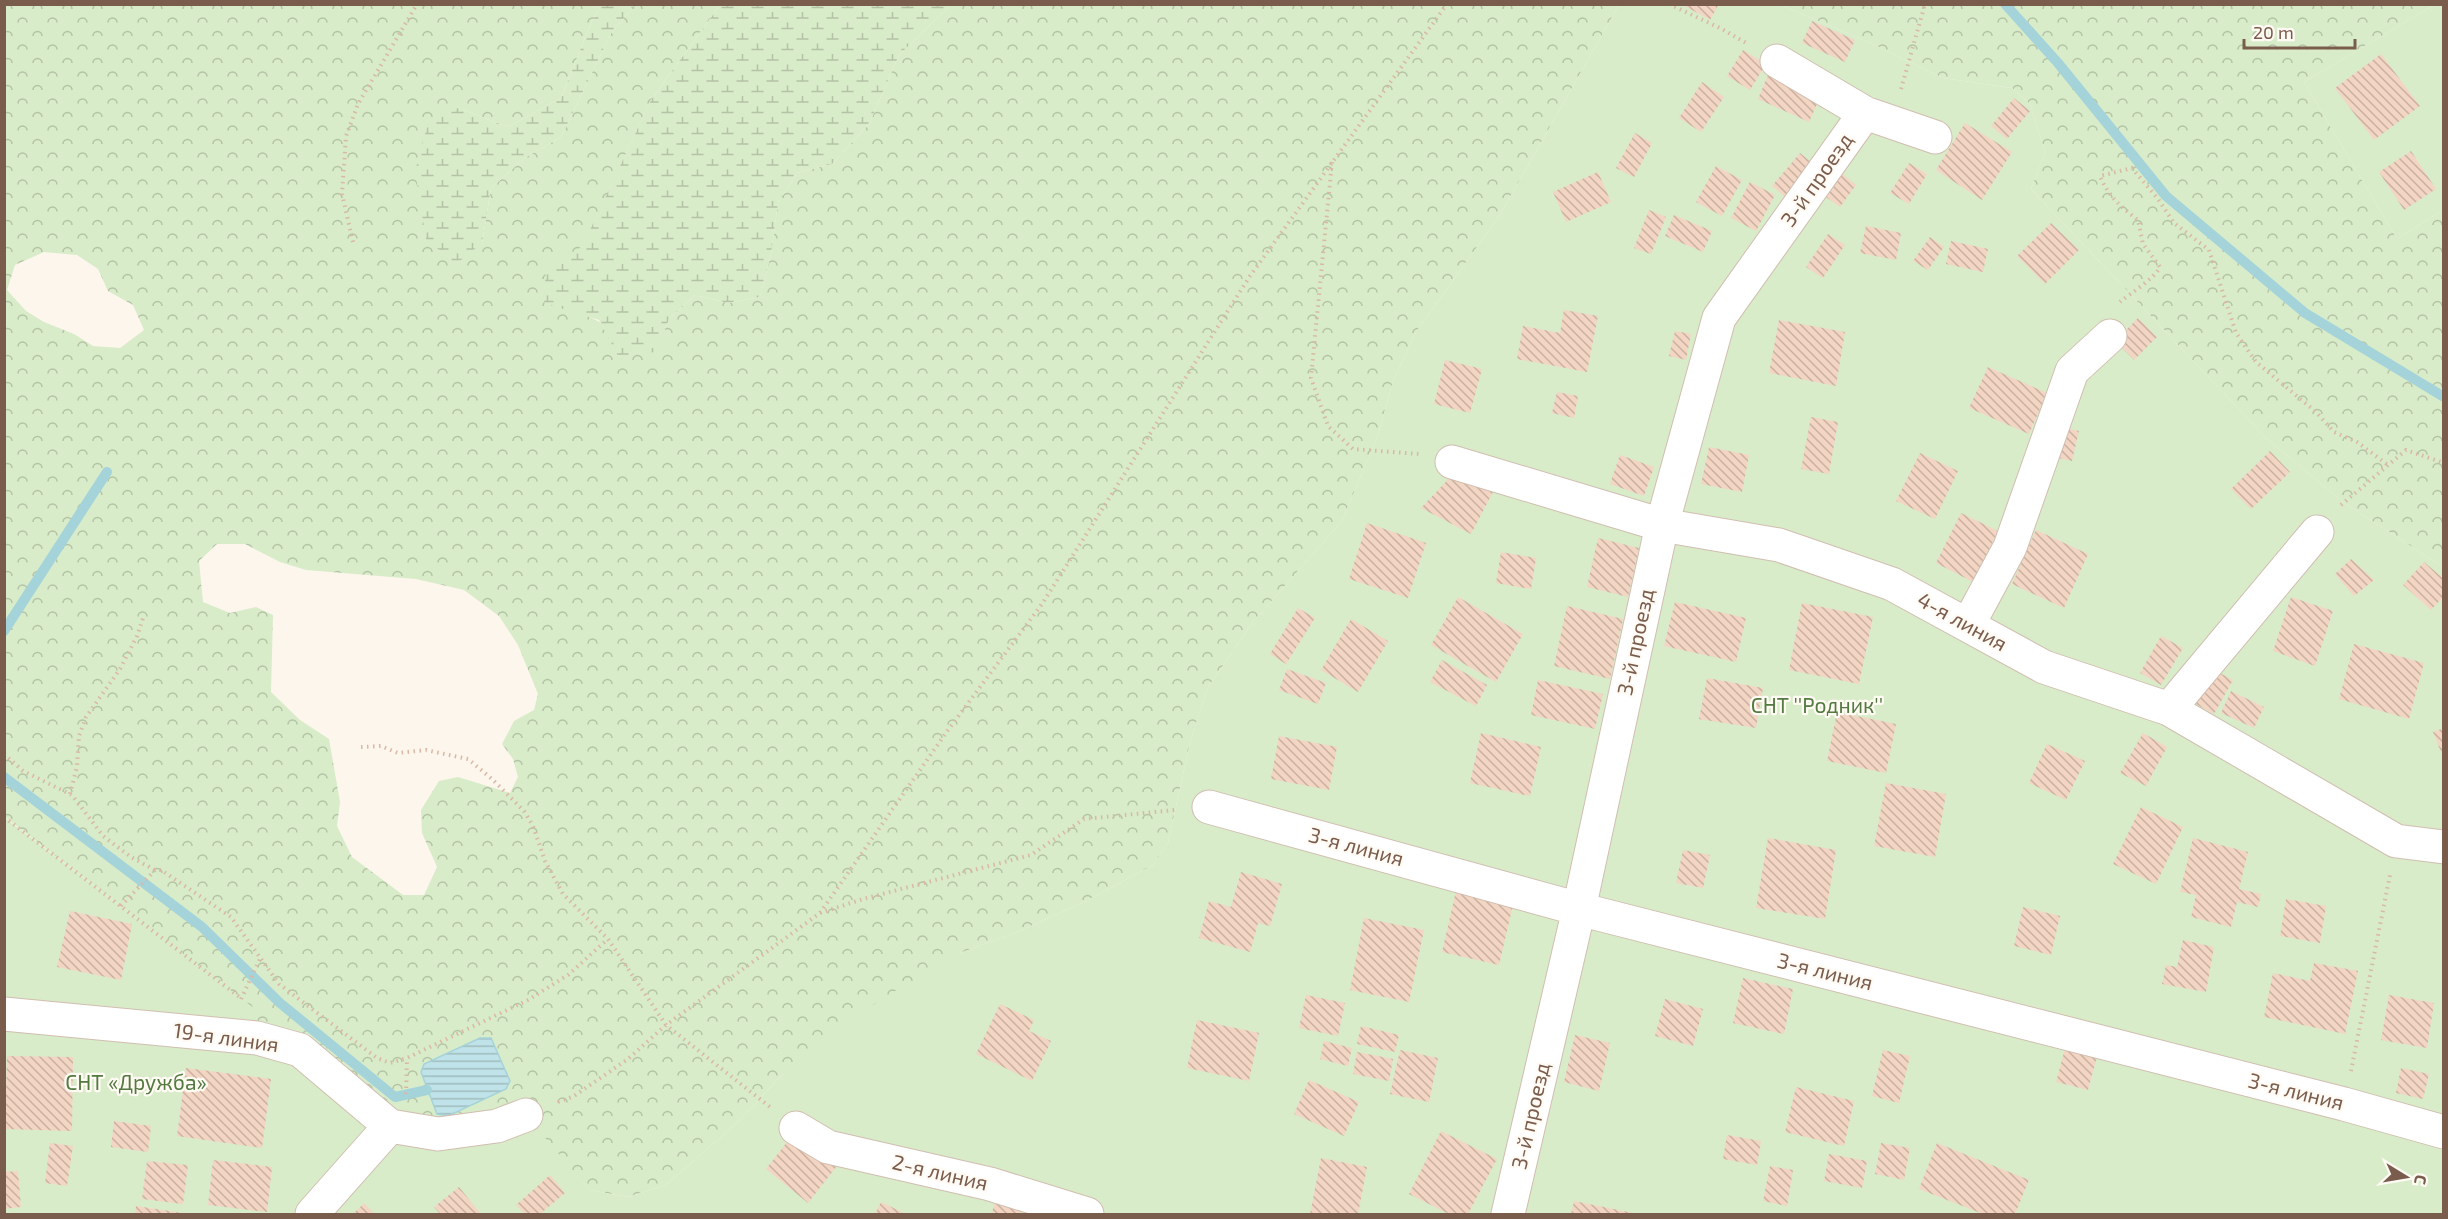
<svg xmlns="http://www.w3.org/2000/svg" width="2448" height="1219" viewBox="0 0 2448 1219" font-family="'Exo 2',sans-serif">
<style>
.forest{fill:url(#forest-crowns);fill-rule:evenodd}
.wetland{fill:url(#wetland-marsh)}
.garden{fill:#d8ecc9}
.water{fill:url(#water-rules);stroke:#a5d3da;stroke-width:1.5}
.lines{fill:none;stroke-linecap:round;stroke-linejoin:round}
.stream{stroke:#a5d3da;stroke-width:10}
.building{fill:url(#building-back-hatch)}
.street-casing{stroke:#d1beb0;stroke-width:35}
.path{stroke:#d9b8a5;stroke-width:4;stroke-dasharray:1.5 4.5;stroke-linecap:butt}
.street{stroke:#fff;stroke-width:33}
.labels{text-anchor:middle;stroke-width:4.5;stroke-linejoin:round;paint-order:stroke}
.street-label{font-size:21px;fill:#7a5c4d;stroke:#fffaf3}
.park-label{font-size:21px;fill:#537a41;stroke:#fffaf3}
</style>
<defs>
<pattern id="forest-crowns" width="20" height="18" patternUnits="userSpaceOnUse" patternTransform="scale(1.5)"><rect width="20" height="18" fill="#d8ecc9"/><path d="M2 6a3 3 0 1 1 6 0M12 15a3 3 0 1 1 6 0" fill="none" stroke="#b4c2a5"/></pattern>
<pattern id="wetland-marsh" width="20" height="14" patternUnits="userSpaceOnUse" patternTransform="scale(1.5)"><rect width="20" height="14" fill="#d8ecc9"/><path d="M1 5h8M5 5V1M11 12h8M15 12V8" fill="none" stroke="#b4c2a5"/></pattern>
<pattern id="water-rules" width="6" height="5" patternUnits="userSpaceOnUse" patternTransform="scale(1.5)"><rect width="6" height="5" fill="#bfe3e8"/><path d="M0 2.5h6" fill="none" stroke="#a0bbbe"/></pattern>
<pattern id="building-back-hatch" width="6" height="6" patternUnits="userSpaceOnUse" patternTransform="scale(1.5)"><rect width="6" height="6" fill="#f3d5c3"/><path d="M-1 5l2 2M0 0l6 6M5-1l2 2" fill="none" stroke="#cab0a1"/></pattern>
</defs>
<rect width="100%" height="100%" fill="#fdf6ec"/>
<!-- forest -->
<path class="forest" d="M4 5H601L591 23 561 98 508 127 458 108 482 243 491 188 526 157 561 137 611 33 635 5H720L651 100 582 248 584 314 656 351 669 319 695 295 728 303 760 297 771 254 778 203 797 173 832 164 869 124 899 55 951 5H1619L1500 215 1416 332 1393 381 1378 435 1342 521 1253 622 1207 689 1190 743 1168 843 1153 865 1086 901 1020 931 960 953 782 1075 739 1121 666 1185 628 1197 589 1190 560 1157 438 1134 261 1039 254 1009 5 817ZM44 252 77 255 98 269 108 291 133 305 144 330 120 348 93 346 74 334 44 322 26 311 7 290 15 265ZM217 544H245L280 562 306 570 416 579 464 590 499 616 518 645 538 694 534 710 514 721 502 744 513 759 518 777 510 793 458 777 439 781 421 810 422 833 437 867 424 895H403L352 857 337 826 340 802 329 739 300 720 271 692 273 615 256 607 230 613 203 602 199 561Z
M1781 5H2434L2304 82 2397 239 2443 210V567L2343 502 2266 438 2031 189 2045 152 2030 104 2012 88 1943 78 1870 43Z"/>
<!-- wetland -->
<path class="wetland" d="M601 5H635L611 33 561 137 526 157 491 188 482 243 456 264 426 239 415 171 428 123 458 108 508 127 561 98 591 23Z
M720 5H951L899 55 869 124 832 164 797 173 778 203 771 254 760 297 728 303 695 295 669 319 656 352 618 356 599 320 544 303 546 266 582 247 651 100Z"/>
<!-- garden -->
<path class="garden" d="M1619 5H1781L1870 43 1943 78 2012 88 2030 104 2045 152 2031 189 2266 438 2343 502 2443 567V1214H5L4 817 255 1009 261 1039 390 1125 526 1115 589 1190 628 1197 666 1185 739 1121 782 1075 880 1000 960 953 1020 931 1086 901 1153 865 1168 843 1190 743 1207 689 1253 622 1342 521 1378 435 1393 381 1416 332 1500 215Z
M2434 5H2443V210L2397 239 2304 82Z"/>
<!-- water -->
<path class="water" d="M480 1038H491L510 1081 506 1089 448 1116 437 1114 421 1072 424 1064Z"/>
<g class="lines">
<!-- stream -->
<path class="stream" d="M2005 4 2058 63 2166 196 2305 313 2444 397
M4 631 107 472
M4 777 202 927 280 1003 395 1097 427 1090"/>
</g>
<!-- building -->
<path class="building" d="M1681 4H1719L1710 20Z
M1812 21 1855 40 1845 62 1802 43Z
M1743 50 1766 64 1750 90 1727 76Z
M2381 54 2420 106 2374 140 2335 88Z
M1770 70 1822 93 1809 122 1758 99Z
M1702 82 1724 97 1701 132 1679 118Z
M2014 98 2030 111 2007 139 1991 126Z
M1965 123 2012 152 1982 200 1936 170Z
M1635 133 1652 143 1634 177 1616 168Z
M2411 151 2436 189 2404 210 2379 172Z
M1800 153 1817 167 1789 200 1772 186Z
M1909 163 1927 174 1909 204 1890 193Z
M1716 166 1742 180 1722 216 1696 202Z
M1598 172 1611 202 1566 222 1553 192Z
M1840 172 1856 185 1840 207 1823 195Z
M1750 182 1775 195 1756 231 1731 218Z
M1649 210 1666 217 1651 254 1634 248Z
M1674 215 1712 231 1703 252 1665 236Z
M2051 223 2079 250 2045 284 2017 256Z
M1866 226 1901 233 1896 260 1860 253Z
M1828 234 1845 245 1823 278 1806 267Z
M1930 237 1944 247 1928 270 1913 261Z
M1951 241 1988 249 1983 272 1946 264Z
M1564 310 1598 316 1587 372 1517 359 1523 326 1560 333Z
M2138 318 2157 337 2134 360 2115 341Z
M1779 320 1845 332 1836 386 1769 373Z
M1675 331 1691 334 1686 360 1669 356Z
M1445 360 1482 369 1470 413 1434 404Z
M1988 367 2047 393 2029 434 1969 408Z
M1557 392 1578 396 1574 418 1552 413Z
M1811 417 1838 422 1829 474 1801 469Z
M2056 426 2079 431 2072 461 2049 456Z
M1709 447 1749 455 1742 492 1701 484Z
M2270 451 2290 472 2251 509 2231 489Z
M1920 453 1958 471 1935 519 1896 501Z
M1620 455 1654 467 1644 496 1610 484Z
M1457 470 1494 490 1471 534 1421 508Z
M1961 513 1998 531 1973 582 1936 563Z
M1367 523 1426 543 1408 598 1349 579Z
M2036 530 2088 554 2064 608 2012 584Z
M1598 538 1639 548 1628 597 1587 587Z
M1501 552 1536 558 1531 589 1496 583Z
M2351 559 2374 580 2354 596 2335 574Z
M2424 562 2444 579V596L2431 610 2403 585Z
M1458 597 1523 634 1496 682 1431 645Z
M2291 597 2333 611 2315 666 2273 651Z
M1675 602 1746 618 1736 662 1664 646Z
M1802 603 1873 617 1859 684 1789 670Z
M1567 606 1623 619 1610 679 1554 666Z
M1298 608 1315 618 1286 664 1270 654Z
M1351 619 1388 641 1358 692 1321 670Z
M2161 636 2183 648 2161 685 2140 673Z
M2354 644 2424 663 2409 719 2339 699Z
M1442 660 1487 685 1476 706 1430 682Z
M1287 669 1326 683 1318 704 1279 690Z
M2214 670 2233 680 2214 714 2196 704Z
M1707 678 1763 688 1756 728 1699 719Z
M1538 680 1603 694 1595 729 1531 715Z
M2231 691 2264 707 2254 728 2221 713Z
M1837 712 1896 724 1886 773 1827 761Z
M2444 728V757H2443L2433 732Z
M1481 733 1541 747 1530 796 1470 783Z
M2143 733 2167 747 2146 786 2120 773Z
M1279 736 1337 747 1329 790 1271 779Z
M2047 744 2085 761 2066 800 2029 783Z
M1886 783 1946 794 1935 857 1874 846Z
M2141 807 2183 827 2156 884 2113 864Z
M1768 838 1836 850 1825 919 1756 908Z
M2193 838 2248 852 2239 889 2261 894 2258 907 2237 902 2231 927 2191 917 2196 895 2180 892Z
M1683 850 1710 855 1703 888 1676 883Z
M1241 872 1282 884 1270 926 1258 923 1250 952 1199 938 1209 901 1231 907Z
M1456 891 1513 905 1499 965 1442 952Z
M2286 899 2326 906 2320 943 2280 936Z
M2023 907 2060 916 2051 955 2014 946Z
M70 911 132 924 121 980 57 967Z
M1364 918 1424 930 1409 1002 1350 990Z
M2183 940 2214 947 2206 992 2162 984 2166 965 2177 967Z
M2314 963 2358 971 2345 1034 2264 1017 2273 973 2310 981Z
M1743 978 1793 989 1784 1034 1733 1023Z
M1306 995 1345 1003 1338 1036 1299 1028Z
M2389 995 2434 1003 2427 1048 2381 1040Z
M1665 999 1703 1009 1693 1046 1655 1036Z
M1000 1004 1034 1020 1029 1031 1051 1041 1032 1081 976 1054Z
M1197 1020 1259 1033 1249 1081 1187 1068Z
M1361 1026 1399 1035 1395 1052 1357 1044Z
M1575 1035 1610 1043 1599 1091 1564 1082Z
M1324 1041 1352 1048 1348 1066 1320 1059Z
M2066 1045 2098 1053 2088 1090 2056 1082Z
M1400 1050 1438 1058 1429 1102 1390 1094Z
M1883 1050 1910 1056 1899 1103 1872 1096Z
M1357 1052 1393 1059 1389 1081 1353 1074Z
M7 1056 73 1057 72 1131 5 1129Z
M186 1068 271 1079 262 1148 177 1136Z
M2401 1068 2429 1074 2423 1099 2396 1093Z
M1309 1080 1359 1102 1344 1136 1294 1114Z
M1796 1087 1854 1101 1844 1146 1785 1132Z
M114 1121 151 1126 148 1152 111 1147Z
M1441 1131 1497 1159 1468 1214H1449L1409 1194Z
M794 1133 837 1166 808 1203 766 1169Z
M1727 1135 1761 1141 1757 1165 1723 1159Z
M50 1143 73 1146 67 1186 45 1183Z
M1881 1143 1910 1148 1904 1180 1875 1174Z
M1937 1143 2029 1180 2015 1214H1983L1919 1189Z
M1829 1154 1867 1161 1862 1188 1824 1181Z
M1321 1158 1367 1167 1358 1214H1310Z
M213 1160 272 1167 267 1212 208 1205Z
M147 1161 188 1165 183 1204 142 1199Z
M1770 1166 1793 1170 1787 1206 1763 1201Z
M18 1171 21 1207 4 1209V1172Z
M550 1175 565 1193 540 1214H525L516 1205Z
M459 1187 481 1214H440L434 1207Z
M997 1197 1024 1205 1021 1214H1000L992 1212Z
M1574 1201 1633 1213V1214H1571Z
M881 1202 906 1214H875Z
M364 1203 375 1214H353Z
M136 1206 183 1213V1214H135Z"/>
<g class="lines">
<defs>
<path id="street" d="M1777 61 1865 113 1935 137
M1452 462 1662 525 1779 545 1892 584 2044 667 2169 709 2396 841 2444 847
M1968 625 2010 547 2072 371 2110 336
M2169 709 2317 532
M1209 807 1579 909 2344 1104 2444 1132
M4 1014 257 1038 300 1050 390 1126 438 1134 497 1126 526 1115
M796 1128 828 1147 990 1184 1087 1214
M312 1214 390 1126
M1508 1214 1579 909 1662 525 1719 318 1865 113"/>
</defs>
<!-- street casing -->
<use href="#street" class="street-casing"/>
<!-- path -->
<path class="path" d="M1669 4 1722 29 1748 44
M1901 89 1925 4
M1332 162 1311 378 1328 426 1353 449 1419 454
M353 242 342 194 346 136 358 104 417 4
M2120 302C2132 292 2154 279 2160 267L2143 244 2138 220C2122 208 2108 196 2100 176L2132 168 2158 199 2174 223 2209 250 2236 333 2256 362 2316 412 2334 432 2357 442 2388 465
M2341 505 2406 450 2444 463
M361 747 381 746 398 753 426 750 468 759 492 779 524 811 533 826 545 861 563 894 608 939 666 1025 770 1107
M4 754 23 771 72 795 103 836 131 857 155 870H161L231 917 279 984 377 1058 390 1063 407 1058 528 1000 568 975 608 939
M70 794 77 767 79 736 86 717 120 669 137 636 144 615
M4 817 242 999
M121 906 155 870
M820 913 863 899 1031 855 1084 819 1175 810
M241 999 260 959
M2351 1071 2390 875
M406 1094 407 1058
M558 1102 574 1096 628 1059 666 1025 820 913 948 730 1042 604 1250 276 1447 4"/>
<!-- street -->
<use href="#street" class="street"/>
</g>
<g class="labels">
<!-- street labels -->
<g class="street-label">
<text transform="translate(1817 180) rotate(-55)" y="7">3-й проезд</text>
<text transform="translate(1962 622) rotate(29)" y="7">4-я линия</text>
<text transform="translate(1636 642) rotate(-78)" y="7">3-й проезд</text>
<text transform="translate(1356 847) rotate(15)" y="7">3-я линия</text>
<text transform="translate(1825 972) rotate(14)" y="7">3-я линия</text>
<text transform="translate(226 1038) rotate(8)" y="7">19-я линия</text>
<text transform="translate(2296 1092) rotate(14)" y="7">3-я линия</text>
<text transform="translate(1531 1116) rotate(-77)" y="7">3-й проезд</text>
<text transform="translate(940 1173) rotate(13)" y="7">2-я линия</text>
</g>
<!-- park labels -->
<g class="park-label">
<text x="1817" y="713">СНТ ''Родник''</text>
<text x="136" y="1090">СНТ «Дружба»</text>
</g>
</g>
<!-- border -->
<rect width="2448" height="1219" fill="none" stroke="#7a5c4d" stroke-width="12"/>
<!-- north arrow -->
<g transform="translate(2406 1177) rotate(101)" stroke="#fffaf3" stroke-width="4.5" paint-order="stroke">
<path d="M0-4.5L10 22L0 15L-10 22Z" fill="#7a5c4d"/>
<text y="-9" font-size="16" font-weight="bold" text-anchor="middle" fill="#7a5c4d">С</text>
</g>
<!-- scale -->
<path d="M2244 39v9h111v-9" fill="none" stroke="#7a5c4d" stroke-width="3"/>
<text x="2253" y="39" font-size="18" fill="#7a5c4d" stroke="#fffaf3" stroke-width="4.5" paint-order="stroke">20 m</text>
</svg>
